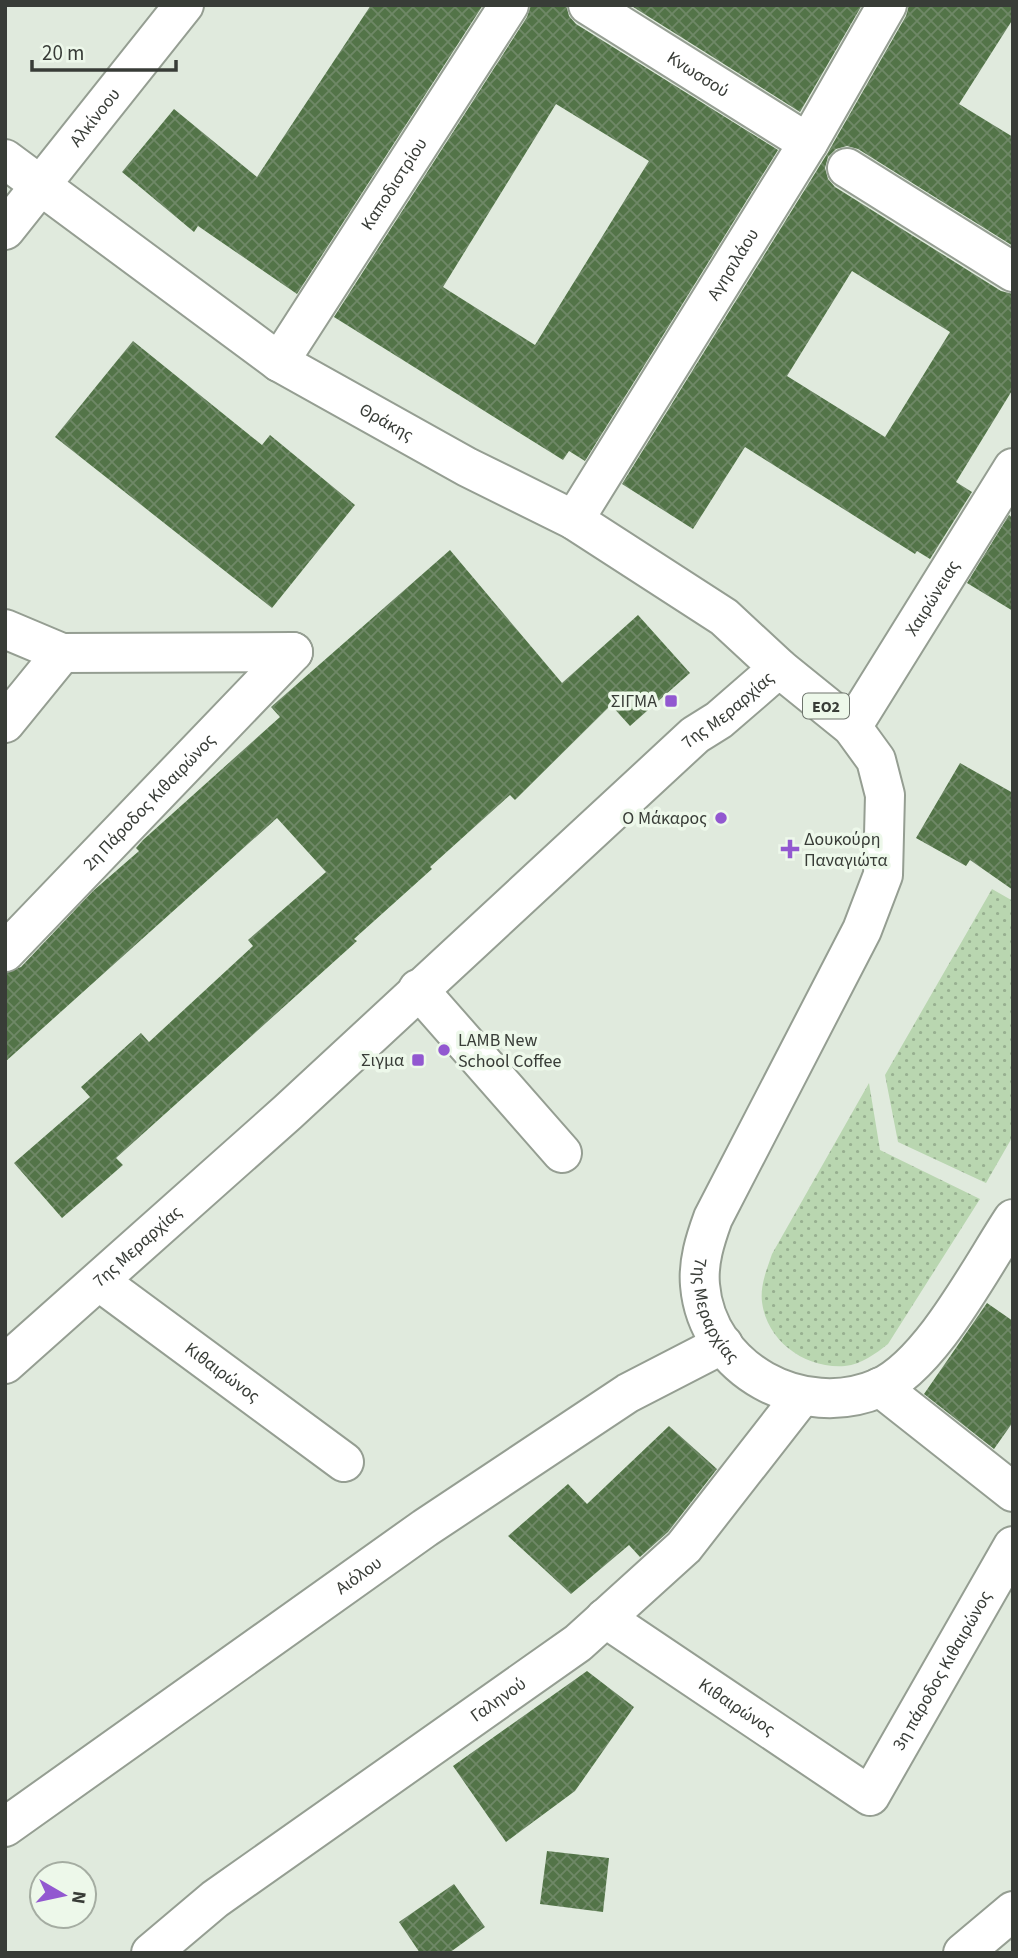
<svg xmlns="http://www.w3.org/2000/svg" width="1018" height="1958" viewBox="0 0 1018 1958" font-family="'Source Sans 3',sans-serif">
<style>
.green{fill:url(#green-dots)}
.building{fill:url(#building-cross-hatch);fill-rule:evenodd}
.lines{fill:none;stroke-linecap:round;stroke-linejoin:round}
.minor-casing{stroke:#959e92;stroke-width:42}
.major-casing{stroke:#959e92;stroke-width:42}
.minor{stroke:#fff;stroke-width:38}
.major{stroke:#fff;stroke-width:38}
.poi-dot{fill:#9258d0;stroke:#edf8ea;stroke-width:2.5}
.labels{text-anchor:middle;stroke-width:7;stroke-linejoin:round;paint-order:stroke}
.shield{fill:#edf8ea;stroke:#6e746d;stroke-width:2}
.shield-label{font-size:16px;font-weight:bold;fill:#383c37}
.street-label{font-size:18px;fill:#383c37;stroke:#edf8ea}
.poi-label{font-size:18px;fill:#383c37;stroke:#edf8ea;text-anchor:end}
</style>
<defs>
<pattern id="green-dots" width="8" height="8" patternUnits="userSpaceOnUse" patternTransform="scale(1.75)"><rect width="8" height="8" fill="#b9d6b0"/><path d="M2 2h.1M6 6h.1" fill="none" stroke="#97af90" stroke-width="1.8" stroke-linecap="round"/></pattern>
<pattern id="building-cross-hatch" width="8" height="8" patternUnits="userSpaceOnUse" patternTransform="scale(1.75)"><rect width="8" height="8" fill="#537448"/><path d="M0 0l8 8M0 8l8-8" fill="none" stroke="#6f8867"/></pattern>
</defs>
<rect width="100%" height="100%" fill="#e0eadd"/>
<!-- green -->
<path class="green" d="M992 889 1013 901V1136L986 1183 898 1142 885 1075Z
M869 1083 880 1150 980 1199 888 1344C875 1354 862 1364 845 1366 806 1369 767 1342 762 1302 760 1285 767 1269 772 1254Z"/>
<!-- building -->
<path class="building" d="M371 5H483L297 294 198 226 194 232 122 172 174 109 257 177Z
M531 5H566L569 16 576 24 778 150 585 461 569 451 563 460 334 317 527 17ZM556 104 649 161 535 345 443 287Z
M630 5H862L800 112Z
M909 5H1013V19L959 104 1013 137V246L858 149 847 146 836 149 828 157 825 168 828 179 835 187 1001 291 1013 294V389L956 482 972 492 930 559 917 551 915 554 745 447 693 529 622 484 827 154 906 16ZM852 271 950 332 885 437 787 376Z
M133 341 262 445 270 435 355 505 272 608 55 437Z
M1009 515 1013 518V611L967 583Z
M450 550 562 683 638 615 690 673 630 726 611 705 515 800 510 795 430 867 432 869 354 939 357 941 116 1158 123 1165 62 1218 14 1163 90 1097 81 1087 141 1033 149 1042 253 946 248 940 326 872 277 818 5 1062V973L21 967 93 891 139 851 136 848 143 840 280 717 271 707Z
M960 763 1013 793V890L970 860 966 866 916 838Z
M987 1303 1013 1321V1422L994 1449 924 1394Z
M669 1426 717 1469 668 1532 640 1557 629 1545 571 1594 508 1536 568 1484 587 1504Z
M587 1671 634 1707 575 1791 506 1842 453 1766Z
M547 1851 609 1858 603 1912 540 1904Z
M454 1884 485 1927 449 1953H420L399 1922Z"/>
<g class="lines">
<defs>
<g id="minor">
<path id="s1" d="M588 5 808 143"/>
<path id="s2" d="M5 159 279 362 467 467 574 520 724 617 779 668"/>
<path d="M847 168 1013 272"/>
<path id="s3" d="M5 230 184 5"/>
<path id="s4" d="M279 362 509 5"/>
<path id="s5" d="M574 520 808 143 887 5"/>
<path d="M5 629 62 653 293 652"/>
<path d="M5 723 62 653"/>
<path id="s6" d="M852 727 1013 468"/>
<path id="s7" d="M5 952 293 652"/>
<path d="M418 989 562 1153"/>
<path id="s8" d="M100 1282 344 1462"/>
<path d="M880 1387 1013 1492"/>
<path id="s9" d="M605 1618 870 1796 1013 1546"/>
<path id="s10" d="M5 1827 425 1528 628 1393 723 1344"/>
<path id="s11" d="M151 1953 215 1899 578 1643 684 1547 801 1397"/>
<path d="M963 1953 1013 1911"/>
</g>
<g id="major">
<path id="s12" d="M5 1364 288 1112 695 735 719 720 779 668 852 727 876 760 885 795 883 875 862 930 713 1218C705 1240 698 1262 700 1285 707 1370 803 1421 879 1388 932 1364 981 1267 1013 1219"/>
</g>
</defs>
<!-- minor casing -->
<use href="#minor" class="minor-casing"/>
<!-- major casing -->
<use href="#major" class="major-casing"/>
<!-- minor -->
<use href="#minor" class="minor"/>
<!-- major -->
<use href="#major" class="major"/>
</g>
<!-- markers -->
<g class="poi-dot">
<rect x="664" y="694" width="14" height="14" rx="3.5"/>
<circle cx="721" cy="818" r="7"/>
<path d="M786.5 838.5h7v7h7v7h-7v7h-7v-7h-7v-7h7z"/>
<circle cx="444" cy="1050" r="7"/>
<rect x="411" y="1053" width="14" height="14" rx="3.5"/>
</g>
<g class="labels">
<!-- shield labels -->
<rect class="shield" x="803" y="693.5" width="46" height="25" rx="5"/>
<g class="shield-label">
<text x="826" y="712">ΕΟ2</text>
</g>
<!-- street labels -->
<g class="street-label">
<text dy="6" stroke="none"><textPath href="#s1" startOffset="130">Κνωσσού</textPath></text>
<text dy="6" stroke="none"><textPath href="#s3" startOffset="144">Αλκίνοου</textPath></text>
<text dy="6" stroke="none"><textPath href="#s4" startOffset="212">Καποδιστρίου</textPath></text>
<text dy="6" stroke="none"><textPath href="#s5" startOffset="301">Αγησιλάου</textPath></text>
<text dy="6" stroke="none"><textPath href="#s2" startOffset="464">Θράκης</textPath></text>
<text dy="6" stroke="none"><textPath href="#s6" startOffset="152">Χαιρώνειας</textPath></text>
<text dy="6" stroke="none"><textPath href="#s12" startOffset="975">7ης Μεραρχίας</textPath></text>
<text dy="6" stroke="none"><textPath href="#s7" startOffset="208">2η Πάροδος Κιθαιρώνος</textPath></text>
<text dy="6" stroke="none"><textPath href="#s12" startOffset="177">7ης Μεραρχίας</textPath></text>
<text dy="6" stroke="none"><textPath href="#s12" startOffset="1773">7ης Μεραρχίας</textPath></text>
<text dy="6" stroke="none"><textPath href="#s8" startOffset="152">Κιθαιρώνος</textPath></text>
<text dy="6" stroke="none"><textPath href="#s10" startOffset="434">Αιόλου</textPath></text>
<text dy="6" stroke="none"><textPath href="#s9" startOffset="464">3η πάροδος Κιθαιρώνος</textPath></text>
<text dy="6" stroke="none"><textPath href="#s11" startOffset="430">Γαληνού</textPath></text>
<text dy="6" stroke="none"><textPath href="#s9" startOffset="159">Κιθαιρώνος</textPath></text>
</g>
<!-- poi labels -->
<g class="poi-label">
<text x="657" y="707">ΣΙΓΜΑ</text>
<text x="707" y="824">Ο Μάκαρος</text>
<text x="804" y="845" text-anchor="start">Δουκούρη<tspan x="804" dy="21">Παναγιώτα</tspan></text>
<text x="458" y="1046" text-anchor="start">LAMB New<tspan x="458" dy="21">School Coffee</tspan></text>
<text x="404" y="1066">Σιγμα</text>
</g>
</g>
<!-- border -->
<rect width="1018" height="1958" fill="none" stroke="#383c37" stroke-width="14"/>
<!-- north arrow -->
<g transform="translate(63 1895) rotate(99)"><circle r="33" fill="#edf8ea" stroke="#a5ada2" stroke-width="2"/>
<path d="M0-5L12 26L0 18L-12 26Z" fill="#9258d0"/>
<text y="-10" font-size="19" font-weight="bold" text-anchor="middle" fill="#383c37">N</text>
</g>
<!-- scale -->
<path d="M32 60v10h144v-10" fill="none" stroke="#383c37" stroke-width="3.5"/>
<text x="42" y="60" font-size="21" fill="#383c37" stroke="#edf8ea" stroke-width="5" paint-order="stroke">20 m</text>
</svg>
